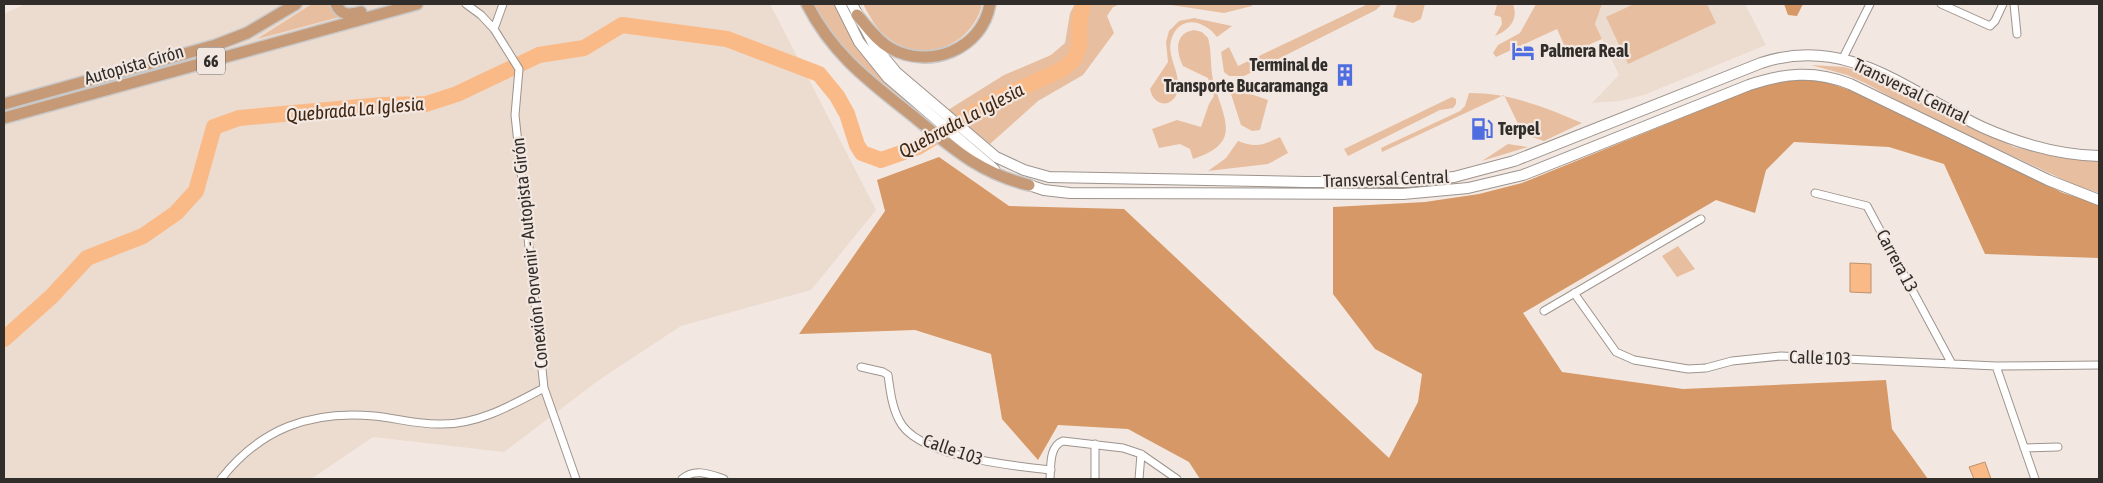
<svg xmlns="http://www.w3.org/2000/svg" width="2103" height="483" viewBox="0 0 2103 483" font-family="'Asap Condensed',sans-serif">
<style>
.built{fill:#ecdbcf}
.green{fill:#e7be9f}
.forest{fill:#d69866}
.water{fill:#faba87;stroke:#be906b}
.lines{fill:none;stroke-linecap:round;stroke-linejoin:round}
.river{stroke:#faba87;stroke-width:16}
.minor-casing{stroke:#9d948d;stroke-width:9}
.secondary-casing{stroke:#9d948d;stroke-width:12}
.trunk-casing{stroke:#c9c8c8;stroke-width:14}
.minor{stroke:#fff;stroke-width:7}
.secondary{stroke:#fff;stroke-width:10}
.trunk{stroke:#c69a77;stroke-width:11}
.labels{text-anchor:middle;stroke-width:4.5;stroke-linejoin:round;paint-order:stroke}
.shield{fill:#f3e8e1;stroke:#6b6561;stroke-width:1}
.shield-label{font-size:16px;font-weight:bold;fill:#312d2a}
.poi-label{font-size:18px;font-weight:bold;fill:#312d2a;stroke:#f3e8e1;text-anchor:start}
.street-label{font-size:18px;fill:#312d2a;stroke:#f3e8e1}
.water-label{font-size:19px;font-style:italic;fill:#412712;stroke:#f3e8e1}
</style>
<rect width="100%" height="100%" fill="#f3e8e1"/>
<!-- built -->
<path class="built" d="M25 4H770L876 210 811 290 681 326 599 380 504 452 373 437 311 479H4V14Z
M1602 4H1745L1766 45 1644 95 1620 101 1592 103 1619 75 1595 24Z"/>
<!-- green -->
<path class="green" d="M312 4H328L332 10 343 16 257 39Z
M814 4H834C857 56 886 83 928 119L844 52 829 32Z
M863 4H982C973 46 922 65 888 38 876 29 870 17 863 4Z
M1075 4H1120L1113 7 1107 16 1114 33 1083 75 1038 101 990 144 948 110 1004 75 1051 55 1065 43 1070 13Z
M1164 4H1252V6L1224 13Z
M1368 4H1382L1376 10 1244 76H1229L1224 72 1221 52 1229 47 1238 66Z
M1397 4H1425L1421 19 1413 23 1393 17Z
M1493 4H1513C1519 20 1509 30 1495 36L1502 24 1501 17 1494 15 1497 5Z
M1536 4H1602L1595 24 1602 39 1568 54 1557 29 1496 57 1493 53 1498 45 1520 33Z
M1634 4H1707L1716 23 1628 64 1606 17Z
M1194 18 1232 26 1217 37C1206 22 1183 14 1173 35 1164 53 1180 70 1178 88 1176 108 1154 109 1150 89L1168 62 1166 42 1169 31 1179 21Z
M1194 30 1202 32 1208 38C1212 52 1210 66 1213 80 1223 118 1244 143 1193 159L1190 149 1180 144 1159 148 1152 129 1177 120 1201 127 1209 104 1214 96 1208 78 1183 66C1176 52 1174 33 1194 30Z
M1811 65 1844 67 1866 73 2014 147 2056 157 2099 161V193L2077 186 1924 115 1865 83 1847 75Z
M1236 89 1268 100 1260 130 1252 131 1241 125 1231 94Z
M1469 93C1510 93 1545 107 1582 123L1544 141 1523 134 1504 95 1382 152 1381 148 1460 111 1465 106Z
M1452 97 1456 99V104L1453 108 1440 110 1348 156 1344 149Z
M1280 137 1288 153 1268 164 1208 171 1226 158 1238 141C1256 148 1263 145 1280 137Z
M1508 144 1528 147 1482 161Z
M1678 246 1695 269 1677 277 1662 256Z"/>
<!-- forest -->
<path class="forest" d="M1784 4H1803L1797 16 1788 15Z
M1807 78 1832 84 1858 93 2063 193 2099 204V258L1985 254 1944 164 1889 147 1794 142 1766 170 1755 213 1716 200 1523 313 1562 372 1683 389 1886 380 1892 429 1928 479H1200L1189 462 1128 429 1058 425 1038 460 1002 419 991 354 915 330 799 334 885 211 877 180 939 157 1009 206 1124 209 1389 458 1418 402 1422 374 1375 349 1333 294V207L1425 202 1479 194 1522 183 1750 90 1781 80Z"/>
<!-- water -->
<path class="water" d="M1850 263 1871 264V293L1850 292Z
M1985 462 1991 479H1974L1969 467Z"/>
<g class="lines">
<!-- river -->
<path class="river" d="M4 339 52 296 87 258 143 236 176 213 196 191 214 127 239 118 382 105 426 104 457 94 539 55 584 48 622 25 727 39 819 74 837 96 847 114 857 145 862 153 881 160 918 147 995 100 1063 69 1074 59 1079 47V25L1083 4"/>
<defs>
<path id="minor" d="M466 4 481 15 494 29 519 69 515 115 544 388 576 479
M1941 4 1990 26 1995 21 2003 4
M2014 4 2017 34
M494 29 503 4
M1843 58 1870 4
M1815 193 1867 206 1952 364
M1574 293 1616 352 1634 360 1688 369 1706 368 1732 361 1781 356 1996 366 2099 365
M1544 311 1701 219
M1996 366 2035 479
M861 367 883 372 888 375C890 390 892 407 899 420 916 457 1014 466 1051 470
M2024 448 2058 447
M221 479C260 429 310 410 374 416 396 418 419 425 442 424 479 424 512 405 544 388
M682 479C695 468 709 474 724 479
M1050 479C1051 466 1049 446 1063 441L1123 448 1141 454 1177 479
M1095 479V444
M1139 479 1141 454"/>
<path id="secondary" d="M840 4 859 42 888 78 994 169
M852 4 874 45 896 72 996 157 1024 170 1049 177 1305 182H1406L1454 177 1514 161 1761 63C1848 34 1908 92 1982 127 2020 144 2058 155 2099 156
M1023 183 1044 190 1070 193 1403 194 1468 188 1523 175 1749 85C1784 73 1815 70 1850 84L2048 180 2099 200"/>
<path id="trunk" d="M336 4C341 16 350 15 361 12
M807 4C833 55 869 81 913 116 951 147 979 173 1029 185
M857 15C867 26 876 40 890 48 929 70 982 50 990 4
M4 104 216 45 247 33 296 4
M4 118 417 4"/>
</defs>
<!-- minor casing -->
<use href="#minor" class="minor-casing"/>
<!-- secondary casing -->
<use href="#secondary" class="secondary-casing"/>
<!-- trunk casing -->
<use href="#trunk" class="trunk-casing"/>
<!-- minor -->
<use href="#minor" class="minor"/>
<!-- secondary -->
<use href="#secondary" class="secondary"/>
<!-- trunk -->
<use href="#trunk" class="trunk"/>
</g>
<!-- icons -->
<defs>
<symbol id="hotel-bare" viewBox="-9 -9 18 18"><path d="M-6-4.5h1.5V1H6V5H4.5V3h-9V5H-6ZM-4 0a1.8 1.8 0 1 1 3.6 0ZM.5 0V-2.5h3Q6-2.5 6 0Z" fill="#4e6de1" stroke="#f3e8e1" stroke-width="2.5" paint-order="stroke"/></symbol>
<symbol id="building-bare" viewBox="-9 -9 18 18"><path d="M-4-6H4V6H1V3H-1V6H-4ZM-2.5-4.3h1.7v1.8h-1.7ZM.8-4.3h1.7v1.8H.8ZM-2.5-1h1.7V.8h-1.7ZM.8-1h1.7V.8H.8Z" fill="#4e6de1" stroke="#f3e8e1" stroke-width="2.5" paint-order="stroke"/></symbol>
<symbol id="fuel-bare" viewBox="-9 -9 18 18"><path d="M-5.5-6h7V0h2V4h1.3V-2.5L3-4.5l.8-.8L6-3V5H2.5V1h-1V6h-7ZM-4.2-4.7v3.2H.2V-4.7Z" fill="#4e6de1" stroke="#f3e8e1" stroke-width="2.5" paint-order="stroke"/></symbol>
</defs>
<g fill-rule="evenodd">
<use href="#hotel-bare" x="1507" y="35" width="32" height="32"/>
<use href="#building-bare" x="1329" y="59" width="32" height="32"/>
<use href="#fuel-bare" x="1466" y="113" width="32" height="32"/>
</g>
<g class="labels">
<!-- shield labels -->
<rect class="shield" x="197" y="47.5" width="28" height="27" rx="4"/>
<g class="shield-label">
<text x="211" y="67">66</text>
</g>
<!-- poi labels -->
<g class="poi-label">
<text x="1540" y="57">Palmera Real</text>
<text x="1328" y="71" text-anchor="end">Terminal de<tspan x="1328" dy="21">Transporte Bucaramanga</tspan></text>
<text x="1498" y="135">Terpel</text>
</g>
<!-- street labels -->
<g class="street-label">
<text transform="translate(134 65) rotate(-16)" y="6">Autopista Girón</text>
<text transform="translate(1911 91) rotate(26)" y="6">Transversal Central</text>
<text transform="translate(1386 179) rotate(-2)" y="6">Transversal Central</text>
<text transform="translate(530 253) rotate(-96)" y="6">Conexión Porvenir - Autopista Girón</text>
<text transform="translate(1897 261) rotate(62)" y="6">Carrera 13</text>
<text transform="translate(1820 358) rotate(2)" y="6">Calle 103</text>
<text transform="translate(953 450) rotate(19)" y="6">Calle 103</text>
</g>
<!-- water labels -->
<g class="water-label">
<text transform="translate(355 109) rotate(-5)" y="7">Quebrada La Iglesia</text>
<text transform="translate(961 120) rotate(-28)" y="7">Quebrada La Iglesia</text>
</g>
</g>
<!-- border -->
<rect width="2103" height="483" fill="none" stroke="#312d2a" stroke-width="10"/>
</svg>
